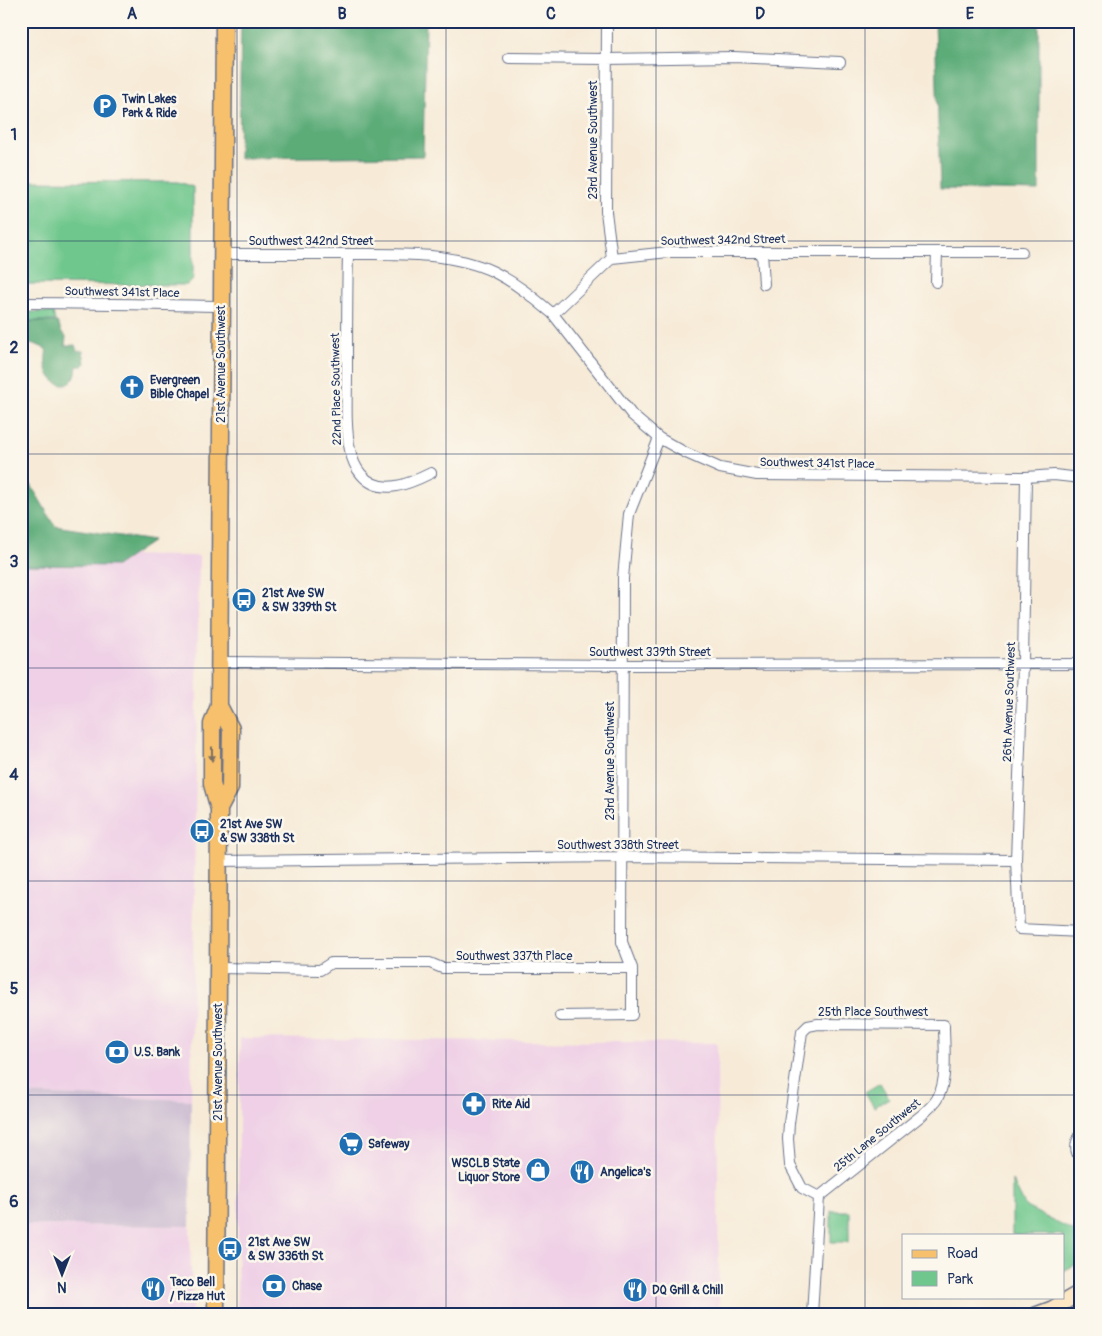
<svg xmlns="http://www.w3.org/2000/svg" width="1102" height="1336" viewBox="0 0 1102 1336" font-family="Pangolin,sans-serif">
<style>
.built{fill:#efd0e6}
.industrial{fill:#cdbed2}
.green{fill:#70c78d;stroke:#467b76}
.forest{fill:#5cac78;stroke:#3c6e6b}
.lines{fill:none;stroke-linecap:round;stroke-linejoin:round}
.street-casing{stroke:#687189;stroke-width:12}
.secondary-casing{stroke:#687189;stroke-width:18}
.primary-casing{stroke:#687189;stroke-width:19}
.street{stroke:#fff;stroke-width:10}
.secondary{stroke:#fce6c4;stroke-width:15}
.primary{stroke:#f7c06c;stroke-width:16}
.oneway{fill:#7e7064}
.grid{fill:none;stroke:#1b2f5e;stroke-width:1;stroke-opacity:0.55}
.labels{text-anchor:middle;stroke-width:5;stroke-linejoin:round;paint-order:stroke}
.poi-label{font-size:12px;font-weight:bold;fill:#1b2f5e;stroke:#fbf7ec;text-anchor:start}
.street-label{font-size:12px;fill:#1b2f5e;stroke:#fbf7ec}
.neatline{fill:none;stroke:#1b2f5e;stroke-width:2}
.grid-label{font-size:16px;text-anchor:middle;font-weight:bold;fill:#1b2f5e}
</style>
<rect width="100%" height="100%" fill="#fbf7ec"/>
<filter id="ink" filterUnits="userSpaceOnUse"><feTurbulence type="fractalNoise" baseFrequency=".02" numOctaves="2"/><feDisplacementMap in="SourceGraphic" scale="10" xChannelSelector="R" yChannelSelector="G"/><feConvolveMatrix kernelMatrix="1 2 1 2 8 2 1 2 1" color-interpolation-filters="sRGB"/></filter>
<filter id="wash" filterUnits="userSpaceOnUse"><feTurbulence type="fractalNoise" baseFrequency=".0096" numOctaves="4" result="noise"/><feDisplacementMap in="SourceGraphic" scale="20" xChannelSelector="R" yChannelSelector="G"/><feGaussianBlur stdDeviation="1.12" result="paint"/><feColorMatrix in="noise" values="0 0 0 0 0 0 0 0 0 0 0 0 0 0 0 0 0 1.4 0 .05"/><feComposite in="paint" operator="in"/></filter>
<g filter="url(#wash)">
<rect width="100%" height="100%" fill="#f7ebd8"/>
<!-- built -->
<path class="built" d="M21 554 199 556 191 1100 21 1094Z
M240 1038 717 1043 719 1315H239L237 1309Z
M21 1225 190 1226 192 1315H21Z"/>
<!-- industrial -->
<path class="industrial" d="M21 1094 191 1100 190 1226 21 1225Z"/>
<!-- green -->
<path class="green" d="M21 181 178 182 193 187V279L187 285 21 284Z
M21 312H53L55 321H21Z
M880 1083 889 1098 874 1107 865 1092Z
M1012 1180 1026 1207 1081 1235V1262L1063 1271V1235H1012Z
M831 1211H849V1242H831Z"/>
<!-- forest -->
<path class="forest" d="M241 21H426L423 156 239 158Z
M935 21H1039V191L940 189Z
M21 321 57 322 59 325 61 331 66 337 65 346 75 345 77 351H83L85 363 83 366H77C76 376 74 382 64 385 51 384 44 369 46 356 46 354 47 351 46 349L35 344 21 345Z
M21 463 27 478 55 526 153 541 116 566 21 565Z"/>
</g>
<g filter="url(#ink)">
<g class="lines">
<defs>
<path id="street" d="M607 21 606 212 612 258
M509 58 606 59 734 57 840 62
M762 252 764 284
M222 254C263 254 303 254 344 254 391 254 450 251 494 272 516 283 534 298 553 314L612 258 669 252H1022
M348 254C347 294 347 333 347 373 347 399 345 425 350 450 352 459 355 467 361 474 380 497 409 484 431 473
M936 282 937 252
M21 303C88 303 155 305 222 306
M553 314 632 415 659 438 686 453 720 468 757 475 1026 477 1054 475 1081 478
M1026 477 1023 664 1016 860 1019 929 1081 932
M220 662 622 665 1081 664
M219 861 622 857 1016 860
M219 968 320 970 331 963H430L442 968H632
M560 1016 632 1015V968L622 942 623 578 629 514 659 438
M1081 1134C1075 1143 1074 1151 1081 1159
M812 1315 819 1197 802 1188 790 1165 788 1139 789 1123 802 1032 808 1026 818 1024 944 1025C944 1045 948 1079 938 1097 935 1104 928 1109 922 1115L819 1197"/>
<path id="secondary" d="M1036 1315 1052 1309 1081 1292"/>
<path id="primary" d="M219 706 231 729 230 788 219 809 212 784V724L219 706 224 21
M216 1315 219 809"/>
</defs>
<!-- street casing -->
<use href="#street" class="street-casing"/>
<!-- secondary casing -->
<use href="#secondary" class="secondary-casing"/>
<!-- primary casing -->
<use href="#primary" class="primary-casing"/>
<!-- street -->
<use href="#street" class="street"/>
<!-- secondary -->
<use href="#secondary" class="secondary"/>
<!-- primary -->
<use href="#primary" class="primary"/>
</g>
<!-- one-way arrows -->
<defs><path id="oneway-solid" d="M-6-.8H1V-3.2L6.5 0L1 3.2V.8H-6Z" transform="scale(1.25)"/></defs>
<use class="oneway" href="#oneway-solid" transform="translate(212 754) rotate(90)"/>
</g>
<!-- grid -->
<path class="grid" d="M237 21V1315M446 21V1315M656 21V1315M865 21V1315M21 241H1081M21 454H1081M21 668H1081M21 881H1081M21 1095H1081"/>
<!-- icons -->
<defs>
<symbol id="parking-disc" viewBox="-11 -11 22 22"><circle r="9.5" fill="#1f6fb2" stroke="#fbf7ec"/><path d="M-3.5-5.5H1a3.5 3.5 0 0 1 0 7H-1V5.5H-3.5ZM-1-3.4V-.6H.8a1.4 1.4 0 0 0 0-2.8Z" fill="#fff"/></symbol>
<symbol id="church-disc" viewBox="-11 -11 22 22"><circle r="9.5" fill="#1f6fb2" stroke="#fbf7ec"/><path d="M-1.2-6h2.4v3.5h3.3v2.4h-3.3V6h-2.4V-.1h-3.3v-2.4h3.3Z" fill="#fff"/></symbol>
<symbol id="bus-disc" viewBox="-11 -11 22 22"><circle r="9.5" fill="#1f6fb2" stroke="#fbf7ec"/><path d="M-5-6H5V4H4V6H2V4H-2V6H-4V4H-5ZM-3.5-4V0h7V-4ZM-3.5 1.2v1.5H-2V1.2ZM2 1.2v1.5H3.5V1.2Z" fill="#fff"/></symbol>
<symbol id="bank-disc" viewBox="-11 -11 22 22"><circle r="9.5" fill="#1f6fb2" stroke="#fbf7ec"/><path d="M-6-4H6V4H-6ZM0-2.3a2.3 2.3 0 1 0 0 4.6a2.3 2.3 0 1 0 0-4.6Z" fill="#fff"/></symbol>
<symbol id="pharmacy-disc" viewBox="-11 -11 22 22"><circle r="9.5" fill="#1f6fb2" stroke="#fbf7ec"/><path d="M-2-6h4v4h4v4h-4v4h-4v-4h-4v-4h4Z" fill="#fff"/></symbol>
<symbol id="supermarket-disc" viewBox="-11 -11 22 22"><circle r="9.5" fill="#1f6fb2" stroke="#fbf7ec"/><path d="M-6-5.5h2.5l.6 2H6L4.5 2H-2.5L-4.4-4H-6ZM-1.5 3.2a1.3 1.3 0 1 0 .1 0ZM3 3.2a1.3 1.3 0 1 0 .1 0Z" fill="#fff"/></symbol>
<symbol id="shop-disc" viewBox="-11 -11 22 22"><circle r="9.5" fill="#1f6fb2" stroke="#fbf7ec"/><path d="M-5-2.5h2.3a2.7 3.5 0 0 1 5.4 0H5L5.5 6h-11ZM-1.5-2.5h3a1.5 2.3 0 0 0-3 0Z" fill="#fff"/></symbol>
<symbol id="restaurant-disc" viewBox="-11 -11 22 22"><circle r="9.5" fill="#1f6fb2" stroke="#fbf7ec"/><path d="M-5-6h1v4h1v-4h1v4h1v-4h1v5L-1.5 .5V6h-2V.5L-5-1ZM5-6V6H3V1.5H1.5Q1.5-4 5-6Z" fill="#fff"/></symbol>
</defs>
<g fill-rule="evenodd">
<use href="#parking-disc" x="91" y="92" width="28" height="28"/>
<use href="#church-disc" x="118" y="373" width="28" height="28"/>
<use href="#bus-disc" x="230" y="586" width="28" height="28"/>
<use href="#bus-disc" x="188" y="817" width="28" height="28"/>
<use href="#bank-disc" x="103" y="1038" width="28" height="28"/>
<use href="#pharmacy-disc" x="460" y="1090" width="28" height="28"/>
<use href="#supermarket-disc" x="337" y="1130" width="28" height="28"/>
<use href="#shop-disc" x="524" y="1156" width="28" height="28"/>
<use href="#restaurant-disc" x="568" y="1158" width="28" height="28"/>
<use href="#bus-disc" x="216" y="1235" width="28" height="28"/>
<use href="#bank-disc" x="260" y="1272" width="28" height="28"/>
<use href="#restaurant-disc" x="139" y="1275" width="28" height="28"/>
<use href="#restaurant-disc" x="621" y="1276" width="28" height="28"/>
</g>
<g class="labels">
<!-- poi labels -->
<g class="poi-label">
<text x="122" y="103">Twin Lakes<tspan x="122" dy="14">Park &amp; Ride</tspan></text>
<text x="150" y="384">Evergreen<tspan x="150" dy="14">Bible Chapel</tspan></text>
<text x="262" y="597">21st Ave SW<tspan x="262" dy="14">&amp; SW 339th St</tspan></text>
<text x="220" y="828">21st Ave SW<tspan x="220" dy="14">&amp; SW 338th St</tspan></text>
<text x="134" y="1056">U.S. Bank</text>
<text x="492" y="1108">Rite Aid</text>
<text x="368" y="1148">Safeway</text>
<text x="520" y="1167" text-anchor="end">WSCLB State<tspan x="520" dy="14">Liquor Store</tspan></text>
<text x="600" y="1176">Angelica's</text>
<text x="248" y="1246">21st Ave SW<tspan x="248" dy="14">&amp; SW 336th St</tspan></text>
<text x="170" y="1286">Taco Bell<tspan x="170" dy="14">/ Pizza Hut</tspan></text>
<text x="292" y="1290">Chase</text>
<text x="652" y="1294">DQ Grill &amp; Chill</text>
</g>
<!-- street labels -->
<g class="street-label">
<text transform="translate(593 140) rotate(-90)" y="4">23rd Avenue Southwest</text>
<text transform="translate(723 240) rotate(-1)" y="4">Southwest 342nd Street</text>
<text x="311" y="245">Southwest 342nd Street</text>
<text transform="translate(122 292) rotate(1)" y="4">Southwest 341st Place</text>
<text transform="translate(221 364) rotate(-90)" y="4">21st Avenue Southwest</text>
<text transform="translate(336 389) rotate(-91)" y="4">22nd Place Southwest</text>
<text transform="translate(817 463) rotate(1)" y="4">Southwest 341st Place</text>
<text x="650" y="656">Southwest 339th Street</text>
<text transform="translate(1009 702) rotate(-88)" y="4">26th Avenue Southwest</text>
<text transform="translate(610 761) rotate(-90)" y="4">23rd Avenue Southwest</text>
<text x="618" y="849">Southwest 338th Street</text>
<text x="514" y="960">Southwest 337th Place</text>
<text x="873" y="1016">25th Place Southwest</text>
<text transform="translate(218 1062) rotate(-90)" y="4">21st Avenue Southwest</text>
<text transform="translate(877 1135) rotate(-39)" y="4">25th Lane Southwest</text>
</g>
</g>
<!-- margin -->
<rect width="1102" height="1336" fill="none" stroke="#fbf7ec" stroke-width="55"/>
<!-- legend -->
<rect x="902" y="1234" width="162" height="65" fill="#fbf7ec" stroke="#a1a7b3"/>
<rect x="912" y="1250" width="25" height="8" fill="#f7c06c" stroke="#a1a7b3"/>
<text x="947" y="1258" font-size="15" fill="#1b2f5e">Road</text>
<rect x="912" y="1271" width="25" height="15" fill="#70c78d" stroke="#a1a7b3"/>
<text x="947" y="1284" font-size="15" fill="#1b2f5e">Park</text>
<!-- north arrow -->
<g transform="translate(62 1274) rotate(180)" stroke="#fbf7ec" stroke-width="4" paint-order="stroke">
<path d="M0-4L9 19L0 12L-9 19Z" fill="#1b2f5e"/>
<text y="-8" font-size="14" font-weight="bold" text-anchor="middle" fill="#1b2f5e">N</text>
</g>
<rect x="28" y="28" width="1046" height="1280" class="neatline"/>
<g class="grid-label">
<text x="132" y="19">A</text>
<text x="342" y="19">B</text>
<text x="551" y="19">C</text>
<text x="760" y="19">D</text>
<text x="970" y="19">E</text>
<text x="14" y="140">1</text>
<text x="14" y="353">2</text>
<text x="14" y="567">3</text>
<text x="14" y="780">4</text>
<text x="14" y="994">5</text>
<text x="14" y="1207">6</text>
</g>
</svg>
